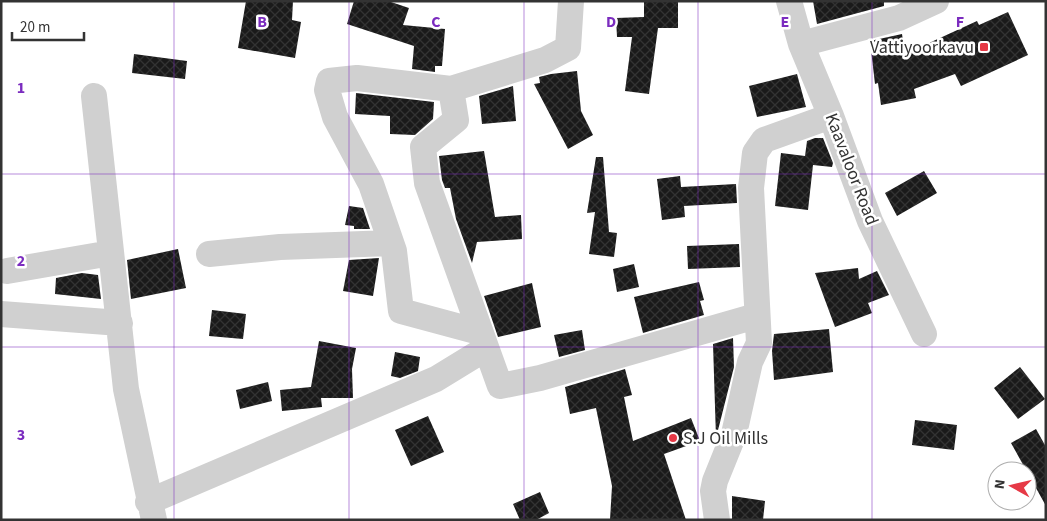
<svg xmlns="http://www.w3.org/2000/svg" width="1047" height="521" viewBox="0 0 1047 521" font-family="'Source Sans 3',sans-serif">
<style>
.building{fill:url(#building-cross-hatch)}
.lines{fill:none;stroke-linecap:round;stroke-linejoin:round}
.street{stroke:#d0d0d0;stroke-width:26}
.grid{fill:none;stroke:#7b2cbf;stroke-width:1;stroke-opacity:0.55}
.poi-dot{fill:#e63946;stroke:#fff;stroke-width:2}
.labels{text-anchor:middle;stroke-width:5;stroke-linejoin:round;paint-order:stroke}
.poi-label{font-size:18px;fill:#333;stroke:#fff;text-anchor:end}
.street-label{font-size:18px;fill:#333;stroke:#fff}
.grid-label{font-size:16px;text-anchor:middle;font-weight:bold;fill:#7b2cbf;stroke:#fff;stroke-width:5;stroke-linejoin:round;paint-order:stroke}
</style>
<defs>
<pattern id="building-cross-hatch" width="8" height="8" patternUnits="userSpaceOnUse" patternTransform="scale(1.25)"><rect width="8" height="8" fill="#1a1a1a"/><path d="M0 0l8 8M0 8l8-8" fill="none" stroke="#333"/></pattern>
</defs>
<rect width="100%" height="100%" fill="#fff"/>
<!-- building -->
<path class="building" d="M246 1H293L292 20 301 22 295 58 238 48Z
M354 1H388L409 8 403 25 445 29 442 66H435V72L412 69 414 46 347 24Z
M644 1H678V28H658L649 94 625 91 632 37H617L616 18 644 17Z
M813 1H884V6L817 24Z
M1008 12 1028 55 961 86 955 74 914 89 916 98 881 105 878 83 875 84 870 41 902 34 905 54 977 21 979 25Z
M134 54 187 61 185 79 132 73Z
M577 71 581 111 593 135 568 149 534 84 540 83 539 77 551 74Z
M797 74 806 107 757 117 749 86Z
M513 86 516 121 482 124 479 96Z
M356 93 434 102 433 119 415 135 390 134V116L355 114Z
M815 138H823L833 163 832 167 813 165 808 210 775 206 781 153 805 156 807 141Z
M484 151 495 217 521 215 522 239 477 242 472 263 456 219 450 188H445L442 180 439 156Z
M596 157H603L609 232 617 233 614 257 589 254 595 212 587 213Z
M924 171 937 193 897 216 885 193Z
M680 176 681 187 736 184 737 203 684 206 685 217 662 220 657 179Z
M349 206 363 208 370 229H354V226L345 225Z
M739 244 740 267 688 269 687 246Z
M178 249 186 288 131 299 127 260Z
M379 258 373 296 343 291 349 260Z
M634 264 639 287 617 292 613 269Z
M858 268 859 279 877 271 889 295 868 303 872 313 835 327 815 273Z
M82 273 98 275 101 299 55 294 56 278Z
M699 282 704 300 700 301 704 315 643 333 634 297Z
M532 283 541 327 498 337 484 296Z
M212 310 246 314 243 339 209 336Z
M829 329 833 372 774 380 772 351 774 334Z
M582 330 585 350 559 357 554 335Z
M733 338 734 367 716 438 713 344Z
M319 341 356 348 352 369 353 398H321L322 407 282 411 280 390 311 387Z
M395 352 420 357 418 371 400 378 391 376Z
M1020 367 1045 399 1018 419 994 388Z
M625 369 632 395 624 397 633 441 691 418 700 441 664 454 686 520H610L612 486 596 408 570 414 565 387Z
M268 382 272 401 240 409 236 390Z
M428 416 444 452 411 466 395 430Z
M915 420 957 425 954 450 912 445Z
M1036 429 1046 447V506L1011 443Z
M540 492 549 513 536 520H520L513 504Z
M732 496 765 501 763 520H732Z"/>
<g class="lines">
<!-- street -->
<path class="street" d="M571 1 568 48 545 60 451 89 456 120 423 147 427 183 500 386 540 378 756 316
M789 1 801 44 831 116 870 221 924 334
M801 44 899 18 936 1
M451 89 357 78 329 81 327 90 335 117 371 184 394 251 401 311 479 332
M94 96 126 389 154 520
M209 254 280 247 391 243
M7 271 111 253
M1 314 120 323
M148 502 436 379 485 349
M717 520 713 491 715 481 734 434 750 362 759 343 751 188 755 153 764 140 831 116"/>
</g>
<!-- grid -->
<path class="grid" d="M174 1V520M349 1V520M524 1V520M698 1V520M872 1V520M1 174H1046M1 347H1046"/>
<!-- markers -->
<g class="poi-dot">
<rect x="979" y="42" width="10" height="10" rx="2.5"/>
<circle cx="673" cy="438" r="5"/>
</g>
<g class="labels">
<!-- poi labels -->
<g class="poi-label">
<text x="974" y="53">Vattiyoorkavu</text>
<text x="683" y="444" text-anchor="start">S.J Oil Mills</text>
</g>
<!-- street labels -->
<g class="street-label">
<text transform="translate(852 169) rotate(69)" y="6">Kaavaloor Road</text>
</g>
</g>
<g class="grid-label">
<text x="262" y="27">B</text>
<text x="436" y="27">C</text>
<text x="611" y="27">D</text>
<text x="785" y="27">E</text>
<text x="960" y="27">F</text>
<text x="21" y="93">1</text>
<text x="21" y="266">2</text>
<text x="21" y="440">3</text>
</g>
<!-- border -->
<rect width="1047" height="521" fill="none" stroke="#333333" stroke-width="5"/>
<!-- north arrow -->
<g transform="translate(1012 486) rotate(278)"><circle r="24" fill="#ffffff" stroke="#adadad"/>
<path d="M0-4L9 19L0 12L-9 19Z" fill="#e63946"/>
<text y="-8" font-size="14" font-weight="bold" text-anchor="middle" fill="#333333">N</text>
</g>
<!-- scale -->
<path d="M12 32v8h72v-8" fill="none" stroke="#333333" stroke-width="2.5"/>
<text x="20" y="32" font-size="15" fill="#333333" stroke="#ffffff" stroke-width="4" paint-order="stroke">20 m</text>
</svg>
